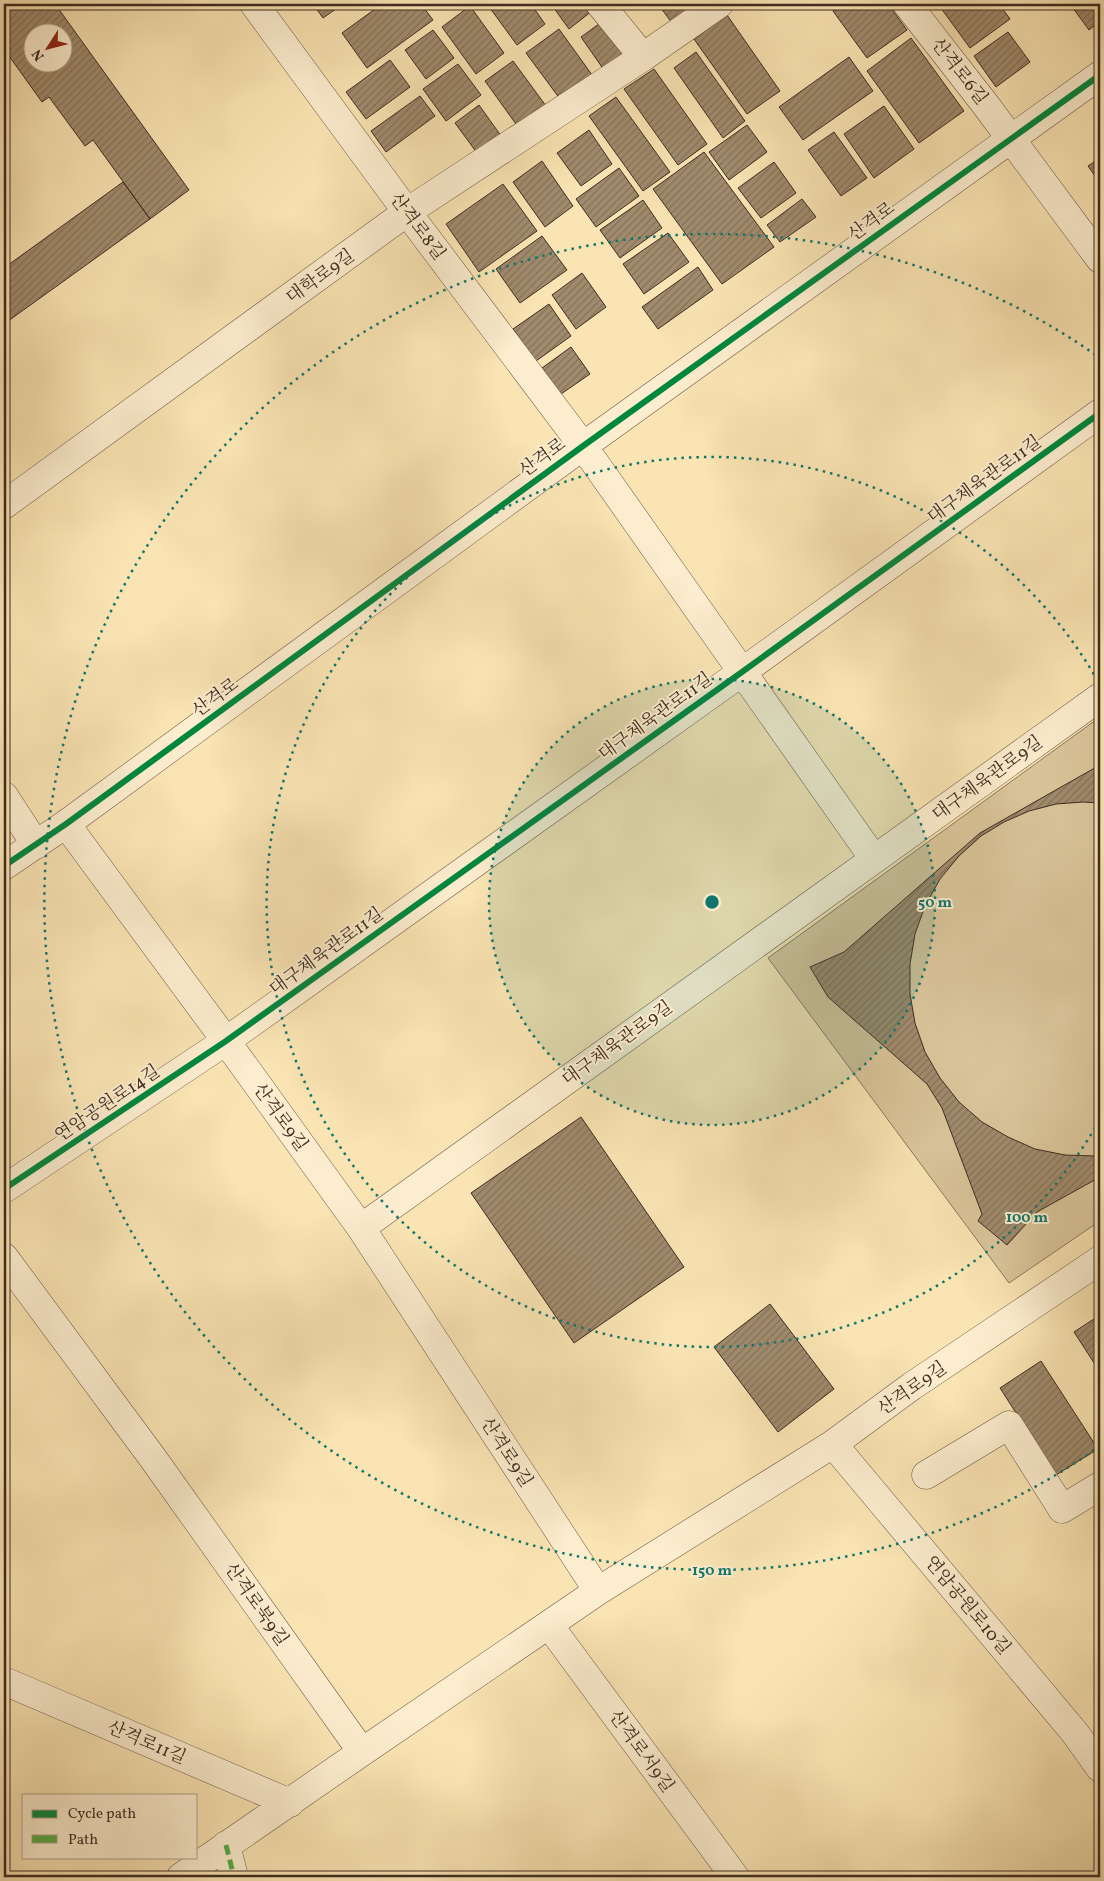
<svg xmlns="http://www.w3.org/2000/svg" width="1104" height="1881" viewBox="0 0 1104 1881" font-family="Vollkorn,'Noto Serif KR',serif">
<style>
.green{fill:#dac59a;stroke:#8c785e}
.building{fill:url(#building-hatch);stroke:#3e2b21;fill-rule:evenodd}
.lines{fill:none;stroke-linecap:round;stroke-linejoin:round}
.minor-casing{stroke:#6d5946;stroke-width:29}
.minor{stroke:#fcedce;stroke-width:28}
.quiet{stroke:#55ab43;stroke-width:5;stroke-dasharray:10 5;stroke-linecap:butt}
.cycleway-casing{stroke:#fcedce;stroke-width:9}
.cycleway{stroke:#00873e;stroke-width:6}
.ring{fill:none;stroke:#0f766e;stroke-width:2.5;stroke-dasharray:2.5 5}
.labels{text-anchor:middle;stroke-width:4;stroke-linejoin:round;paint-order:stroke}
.street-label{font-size:18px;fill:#3e2b21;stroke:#fcedce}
.centre{fill:#0f766e;stroke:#fcedce;stroke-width:2.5}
.ring-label{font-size:15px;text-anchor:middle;font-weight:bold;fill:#0f766e;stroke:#fcedce;stroke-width:4;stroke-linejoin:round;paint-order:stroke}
</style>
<defs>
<pattern id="building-hatch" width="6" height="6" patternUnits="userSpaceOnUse" patternTransform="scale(1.25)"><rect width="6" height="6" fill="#a08b6d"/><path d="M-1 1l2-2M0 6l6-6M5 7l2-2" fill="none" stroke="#847259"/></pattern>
</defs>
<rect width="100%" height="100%" fill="#fae4b3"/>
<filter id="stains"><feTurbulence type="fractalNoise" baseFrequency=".004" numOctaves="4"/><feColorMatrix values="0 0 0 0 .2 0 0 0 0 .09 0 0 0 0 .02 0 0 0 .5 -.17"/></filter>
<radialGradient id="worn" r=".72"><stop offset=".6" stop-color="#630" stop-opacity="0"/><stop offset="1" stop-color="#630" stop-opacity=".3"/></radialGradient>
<!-- green -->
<path class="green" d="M1100 717V1221L1009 1283 768 958Z"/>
<!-- building -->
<path class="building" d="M4 4H55L189 190 150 219 93 140 85 146 49 97 42 102 4 49ZM32 32H62V62H32Z
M313 4H343L323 18Z
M382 4H421L433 20 367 68 342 33Z
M487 4H531L545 24 517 45Z
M551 4H587L592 11 569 29Z
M658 4H698L672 23Z
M843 4H888L907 30 867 58 833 11Z
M938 4H999L1010 19 970 48Z
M1070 4H1100V21L1089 30Z
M470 6 504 53 476 74 442 27Z
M727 15 780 91 747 114 694 39Z
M603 21 626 54 604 70 581 37Z
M559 29 595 79 563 103 526 53Z
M433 30 454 58 426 79 405 50Z
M1008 32 1030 62 996 87 974 56Z
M911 38 964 111 919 143 867 71Z
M696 52 745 121 723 138 674 68Z
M849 57 873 91 803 140 779 107Z
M390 60 410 87 366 119 346 92Z
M513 61 549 110 521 131 485 81Z
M458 64 481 95 446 121 423 89Z
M654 69 707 144 678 165 624 89Z
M420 96 435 116 386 152 371 131Z
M616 97 670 172 643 191 589 116Z
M479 105 504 140 480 157 455 123Z
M884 106 914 149 874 178 844 134Z
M747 125 767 152 729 180 709 152Z
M589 130 612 164 581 186 557 153Z
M834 132 867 178 841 196 808 150Z
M704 152 774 247 722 284 653 189Z
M1100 158V183L1088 166Z
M542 161 573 206 545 227 513 182Z
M774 162 796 193 761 218 738 188Z
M619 168 639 196 596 227 576 199Z
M123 182 150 219 4 324V268Z
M503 184 537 231 479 272 446 224Z
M802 199 816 217 780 242 767 225Z
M643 200 662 228 620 258 600 230Z
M668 233 689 262 644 294 623 264Z
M542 236 567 270 520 303 496 269Z
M698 267 713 290 658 329 642 307Z
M582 273 606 307 576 329 552 295Z
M549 304 571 336 536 361 513 329Z
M571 347 590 374 561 394 542 368Z
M1100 765V1177L1037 1212 1007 1245 978 1221 982 1214 942 1108 927 1084 828 997 810 967 844 952 980 833Z
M1083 802 1100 803V1155L1095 1156 1065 1155 1035 1149 1008 1137 982 1122 959 1102 940 1078 925 1052 915 1023 910 994V964L915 934 925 906 940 879 959 856 981 836 1004 822 1029 811 1056 804Z
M581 1117 684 1267 574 1343 471 1193Z
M770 1304 834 1389 778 1432 714 1347Z
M1100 1315V1372L1074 1332Z
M1041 1361 1098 1449 1056 1475 1000 1388Z"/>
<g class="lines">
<defs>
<path id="minor" d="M254 4 407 212 583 446 874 859
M600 4 643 57
M907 4 985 104 1100 259
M4 505 407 212 643 57 719 4
M4 796 36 845
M66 824 226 1041 361 1228 598 1591
M4 866 66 824 583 446 1100 75
M4 1189 226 1041 742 672 1100 413
M361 1228 1100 697
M4 1257 152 1457 362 1752
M833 1444 1075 1733 1100 1768
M926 1475 1009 1425 1062 1509 1100 1486
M549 1625 735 1877
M4 1681 290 1803
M226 1845 234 1877
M181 1877 362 1752 598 1591 833 1444 912 1386 1100 1260"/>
</defs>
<!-- minor casing -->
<use href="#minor" class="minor-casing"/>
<!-- minor -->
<use href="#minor" class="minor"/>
<!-- quiet -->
<path class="quiet" d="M226 1845 234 1877"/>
<defs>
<path id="cycleway" d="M4 866 66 824 583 446 1100 75
M4 1189 226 1041 742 672 1100 413"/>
</defs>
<!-- cycleway casing -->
<use href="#cycleway" class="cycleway-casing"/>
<!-- cycleway -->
<use href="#cycleway" class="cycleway"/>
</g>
<!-- distance rings -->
<circle cx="712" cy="902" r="223" fill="#0f766e" fill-opacity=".12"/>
<g class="ring">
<circle cx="712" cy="902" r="223"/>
<path d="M1099 1121A445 445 0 1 1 1099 683"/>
<path d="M1100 1446A668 668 0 1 1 1100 358"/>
</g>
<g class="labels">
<!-- street labels -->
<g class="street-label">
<text transform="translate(960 71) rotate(52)" y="6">산격로6길</text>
<text transform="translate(871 221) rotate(-36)" y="6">산격로</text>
<text transform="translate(418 226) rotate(53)" y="6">산격로8길</text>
<text transform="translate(320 276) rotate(-36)" y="6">대학로9길</text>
<text transform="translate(542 457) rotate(-36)" y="6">산격로</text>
<text transform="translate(984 479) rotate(-36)" y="6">대구체육관로11길</text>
<text transform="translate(215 697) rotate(-36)" y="6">산격로</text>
<text transform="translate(655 716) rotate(-36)" y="6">대구체육관로11길</text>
<text transform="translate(987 778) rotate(-36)" y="6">대구체육관로9길</text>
<text transform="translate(326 951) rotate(-36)" y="6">대구체육관로11길</text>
<text transform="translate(617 1043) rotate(-36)" y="6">대구체육관로9길</text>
<text transform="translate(107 1103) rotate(-34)" y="6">연암공원로14길</text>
<text transform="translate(281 1117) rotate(54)" y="6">산격로9길</text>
<text transform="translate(912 1388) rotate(-35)" y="6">산격로9길</text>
<text transform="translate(507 1452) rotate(57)" y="6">산격로9길</text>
<text transform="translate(257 1604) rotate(55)" y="6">산격로북9길</text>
<text transform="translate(968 1605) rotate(50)" y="6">연암공원로10길</text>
<text transform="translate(147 1742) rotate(23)" y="6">산격로11길</text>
<text transform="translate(642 1751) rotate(54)" y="6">산격로서9길</text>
</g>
</g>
<circle cx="712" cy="902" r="8" class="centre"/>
<g class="ring-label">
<text x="935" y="907">50 m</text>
<text x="1027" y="1222">100 m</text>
<text x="712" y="1575">150 m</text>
</g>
<!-- margin -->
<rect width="1104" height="1881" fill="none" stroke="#fae4b3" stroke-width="20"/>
<rect x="5" y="5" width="1094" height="1871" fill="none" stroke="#3e2b21" stroke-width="2.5"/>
<rect x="10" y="10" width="1084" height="1861" fill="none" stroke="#3e2b21"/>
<!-- legend -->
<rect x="22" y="1794" width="175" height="65" fill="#fcedce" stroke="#b09f89"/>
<rect x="32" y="1810" width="25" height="8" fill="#00873e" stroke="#b09f89"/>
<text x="68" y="1818" font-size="15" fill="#3e2b21">Cycle path</text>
<rect x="32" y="1835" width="25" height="8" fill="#55ab43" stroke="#b09f89"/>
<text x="68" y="1844" font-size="15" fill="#3e2b21">Path</text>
<!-- north arrow -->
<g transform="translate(48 48) rotate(234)"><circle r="24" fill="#fcedce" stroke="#b09f89"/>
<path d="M0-4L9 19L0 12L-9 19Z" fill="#8f2418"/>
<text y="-8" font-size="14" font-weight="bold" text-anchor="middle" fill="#3e2b21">N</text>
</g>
<rect width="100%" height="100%" filter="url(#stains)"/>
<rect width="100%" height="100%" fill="url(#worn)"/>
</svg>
